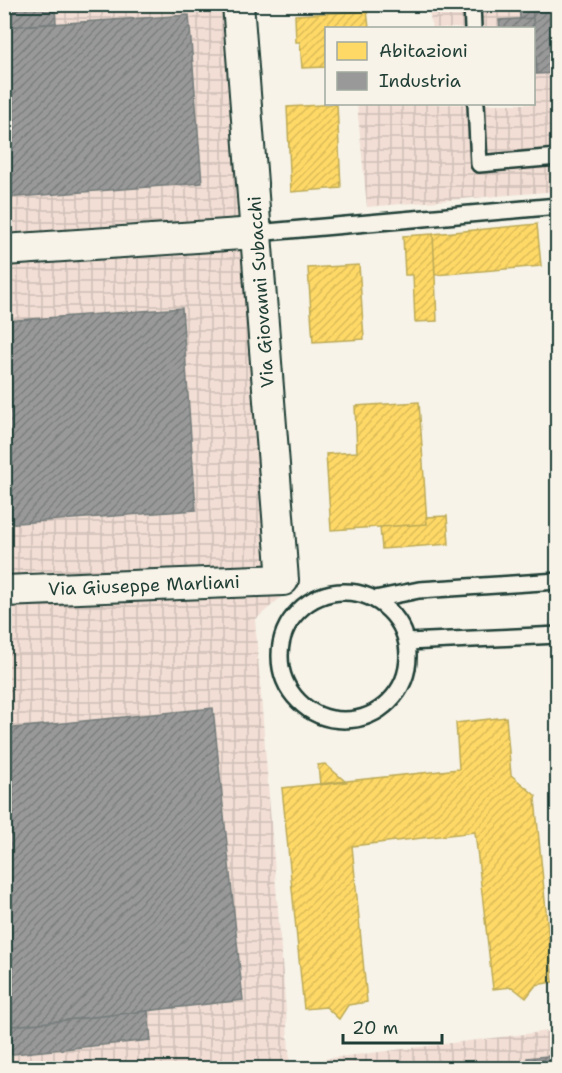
<svg xmlns="http://www.w3.org/2000/svg" width="562" height="1073" viewBox="0 0 562 1073" font-family="'Shantell Sans',sans-serif">
<style>
.industrial{fill:url(#industrial-grid)}
.homes{fill:url(#homes-hatch);stroke:#bcaa57;stroke-width:1.5}
.industry{fill:url(#industry-hatch);stroke:#747d7b;stroke-width:1.5}
.lines{fill:none;stroke-linecap:round;stroke-linejoin:round}
.lane-casing{stroke:#1f3d34;stroke-width:20}
.street-casing{stroke:#1f3d34;stroke-width:34}
.lane{stroke:#f7f3e8;stroke-width:15}
.street{stroke:#f7f3e8;stroke-width:30}
.labels{text-anchor:middle;stroke-width:6;stroke-linejoin:round;paint-order:stroke}
.street-label{font-size:18px;fill:#1f3d34;stroke:#f7f3e8}
</style>
<defs>
<pattern id="industrial-grid" width="8" height="8" patternUnits="userSpaceOnUse" patternTransform="scale(1.5)"><rect width="8" height="8" fill="#f2ded4"/><path d="M0 4h8M4 0v8" fill="none" stroke="#cfbfb7"/></pattern>
<pattern id="homes-hatch" width="6" height="6" patternUnits="userSpaceOnUse" patternTransform="scale(1.5)"><rect width="6" height="6" fill="#ffd966"/><path d="M-1 1l2-2M0 6l6-6M5 7l2-2" fill="none" stroke="#dabb59"/></pattern>
<pattern id="industry-hatch" width="6" height="6" patternUnits="userSpaceOnUse" patternTransform="scale(1.5)"><rect width="6" height="6" fill="#999"/><path d="M-1 1l2-2M0 6l6-6M5 7l2-2" fill="none" stroke="#7c7e7e"/></pattern>
</defs>
<rect width="100%" height="100%" fill="#f7f3e8"/>
<filter id="ink" filterUnits="userSpaceOnUse"><feTurbulence type="fractalNoise" baseFrequency=".0167" numOctaves="2"/><feDisplacementMap in="SourceGraphic" scale="12" xChannelSelector="R" yChannelSelector="G"/><feConvolveMatrix kernelMatrix="1 2 1 2 8 2 1 2 1" color-interpolation-filters="sRGB"/></filter>
<g filter="url(#ink)">
<!-- industrial -->
<path class="industrial" d="M5 5H241L295 585 255 620 290 1063 557 1030V1068H5Z
M428 5H557V191L367 207 357 104H534V28H432Z"/>
<!-- homes -->
<path class="homes" d="M367 11 369 28H326V67L302 68 300 42H296L295 15Z
M337 104 341 188 291 192 287 107Z
M537 224 541 266 435 275 433 234Z
M433 234 437 321 415 322 413 275H405L403 236Z
M359 265 364 339 313 342 308 268Z
M419 402 427 524 331 530 326 454 357 452 355 406Z
M447 516 449 544 382 549 380 527 427 524 426 517Z
M506 717 511 775 536 796 535 799 553 982 536 985 526 998 512 987 493 989 475 832 352 846 367 1002 348 1005 339 1019 326 1007 304 1009 282 788 459 769 456 723Z
M325 764 346 782 320 785 318 765Z"/>
<!-- industry -->
<path class="industry" d="M4 4H55L56 23 4 27Z
M519 4H532L533 18 520 19Z
M532 4H558V73L537 74Z
M189 15 202 183 4 198V27Z
M533 18 537 74H534V28H500L499 20Z
M182 308 196 510 4 524V321Z
M213 708 243 1000 4 1027V729Z
M148 1011 151 1040 4 1055V1027Z
M558 1055V1068H528L527 1058Z"/>
<g class="lines">
<defs>
<path id="lane" d="M472 4 473 28
M476 104 479 164 558 157
M256 233 558 206
M280 656a64 64 0 1 1 128 0a64 64 0 1 1-128 0Z
M375 599 419 590 558 581
M407 642 558 635"/>
<g id="street">
<path d="M4 250 256 233"/>
<path id="s1" d="M4 591 283 580 238 4"/>
</g>
</defs>
<!-- lane casing -->
<use href="#lane" class="lane-casing"/>
<!-- street casing -->
<use href="#street" class="street-casing"/>
<!-- lane -->
<use href="#lane" class="lane"/>
<!-- street -->
<use href="#street" class="street"/>
</g>
</g>
<g class="labels">
<!-- street labels -->
<g class="street-label">
<text transform="translate(261 292) rotate(-94)" y="6">Via Giovanni Subacchi</text>
<text dy="6" stroke="none"><textPath href="#s1" startOffset="140">Via Giuseppe Marliani</textPath></text>
</g>
</g>
<!-- margin -->
<rect width="562" height="1073" fill="none" stroke="#f7f3e8" stroke-width="24"/>
<rect x="12" y="12" width="538" height="1049" fill="none" stroke="#1f3d34" stroke-width="2" filter="url(#ink)"/>
<!-- legend -->
<rect x="325" y="27" width="210" height="78" fill="#f7f3e8" stroke="#a1aaa0" stroke-width="1.5"/>
<rect x="337" y="42" width="30" height="18" fill="#ffd966" stroke="#a1aaa0" stroke-width="1.5"/>
<text x="379" y="57" font-size="18" fill="#1f3d34">Abitazioni</text>
<rect x="337" y="72" width="30" height="18" fill="#999999" stroke="#a1aaa0" stroke-width="1.5"/>
<text x="379" y="87" font-size="18" fill="#1f3d34">Industria</text>
<!-- scale -->
<path d="M343 1034v9h99v-9" fill="none" stroke="#1f3d34" stroke-width="3"/>
<text x="352" y="1034" font-size="18" fill="#1f3d34" stroke="#f7f3e8" stroke-width="4.5" paint-order="stroke">20 m</text>
</svg>
